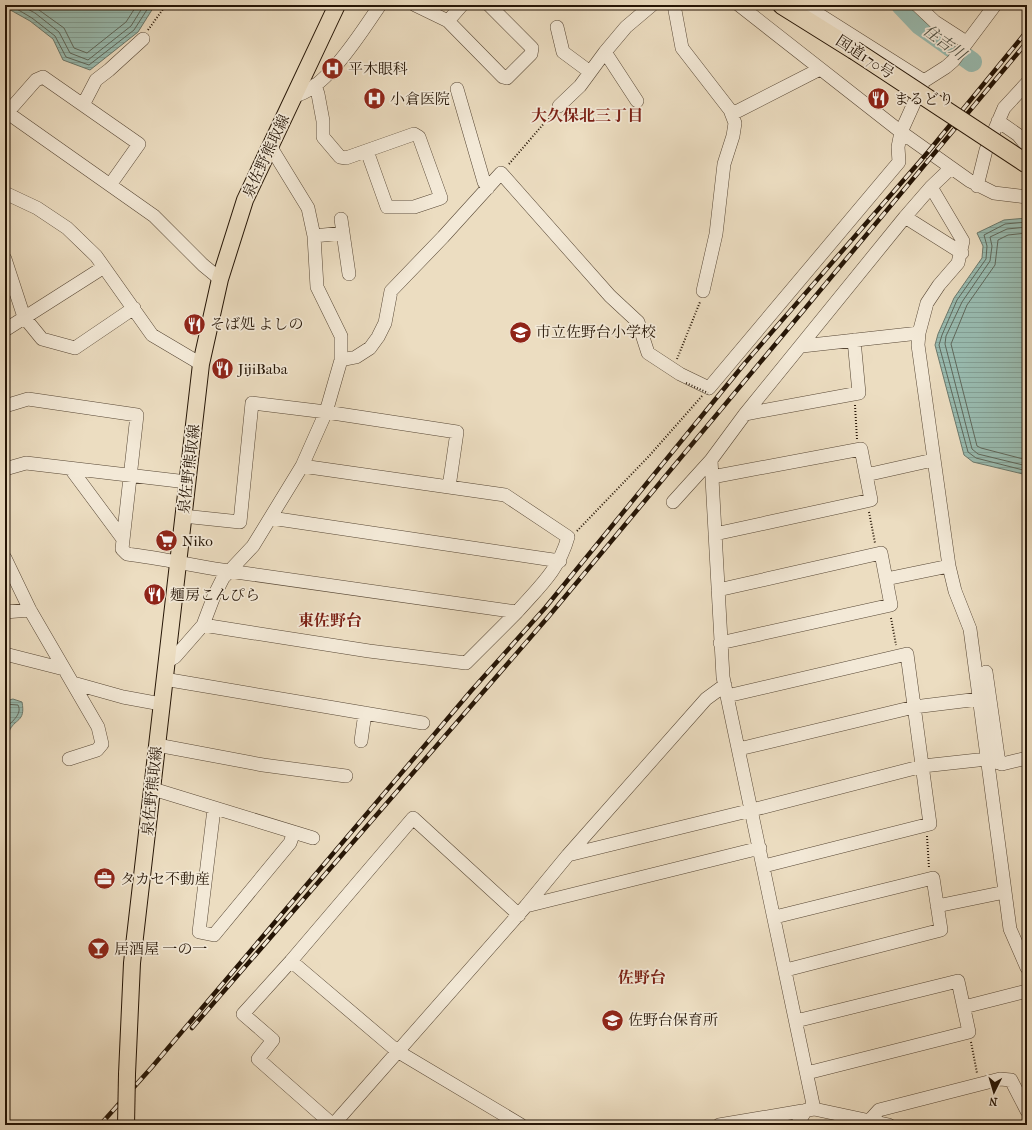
<svg xmlns="http://www.w3.org/2000/svg" width="1032" height="1130" viewBox="0 0 1032 1130" font-family="'IM FELL French Canon','Noto Serif JP',serif">
<style>
.water{fill:url(#water-rules);stroke:#6b796d}
.lines{fill:none;stroke-linecap:round;stroke-linejoin:round}
.shore{stroke:#5f685c;stroke-width:1}
.river{stroke:#99bcb1;stroke-width:20}
.minor-casing{stroke:#574735;stroke-width:14}
.major-casing{stroke:#251506;stroke-width:18}
.highway-casing{stroke:#251506;stroke-width:20}
.path{stroke:#251506;stroke-width:2;stroke-dasharray:1 2;stroke-linecap:butt}
.minor{stroke:#f3e9d7;stroke-width:13}
.major{stroke:#ecddc1;stroke-width:16}
.highway{stroke:#ecddc1;stroke-width:18}
.rail-casing{stroke:#251506;stroke-width:4.5}
.rail{stroke:#f3e9d7;stroke-width:3;stroke-dasharray:9;stroke-linecap:butt}
.major-bridge-casing{stroke:#251506;stroke-width:18;stroke-linecap:butt}
.highway-bridge-casing{stroke:#251506;stroke-width:20;stroke-linecap:butt}
.path-bridge{stroke:#251506;stroke-width:2;stroke-dasharray:1 2;stroke-linecap:butt}
.major-bridge{stroke:#ecddc1;stroke-width:16}
.highway-bridge{stroke:#ecddc1;stroke-width:18}
.labels{text-anchor:middle;stroke-width:3.5;stroke-linejoin:round;paint-order:stroke}
.street-label{font-size:15px;fill:#251506;stroke:#f3e9d7}
.poi-label{font-size:15px;fill:#251506;stroke:#f3e9d7;text-anchor:start}
.water-label{font-size:16px;font-style:italic;fill:#4e4f42;stroke:#f3e9d7}
.neighbourhood-label{font-size:16px;font-weight:bold;fill:#7a1f14;stroke:#f3e9d7}
</style>
<defs>
<pattern id="water-rules" width="6" height="5" patternUnits="userSpaceOnUse"><rect width="6" height="5" fill="#99bcb1"/><path d="M0 2.5h6" fill="none" stroke="#84a197"/></pattern>
</defs>
<rect width="100%" height="100%" fill="#ecddc1"/>
<filter id="stains"><feTurbulence type="fractalNoise" baseFrequency=".005" numOctaves="4"/><feColorMatrix values="0 0 0 0 .2 0 0 0 0 .09 0 0 0 0 .02 0 0 0 .5 -.17"/></filter>
<radialGradient id="worn" r=".72"><stop offset=".6" stop-color="#630" stop-opacity="0"/><stop offset="1" stop-color="#630" stop-opacity=".3"/></radialGradient>
<!-- water -->
<path class="water" d="M5 5H155L138 32 90 70 63 60 53 39 30 21 5 7Z
M1027 218V475L973 462 964 455 935 345 938 334 954 298 982 258 983 246 977 233 1004 220Z
M13 699 22 702C26 723 14 718 9 732 6 738 7 748 7 754L5 755V701Z"/>
<g class="lines">
<!-- shore -->
<path class="shore" d="M10 5 32 18 55 36 66 57 89 65 134 30 150 5
M20 5 35 13 59 32 70 53 88 60 131 26 144 5
M32 5 64 28 74 48 87 53 126 22 137 5
M1027 222 1005 224 984 235 987 246 986 259 957 300 942 335 939 345 968 452 976 458 1027 471
M1027 227 1007 229 990 237 992 246 990 261 962 302 946 336 945 344 972 449 978 454 1027 466
M1027 233 1008 235 998 240 995 265 967 305 951 344 977 446 981 448 1027 460
M5 704 18 705C23 715 10 722 5 730"/>
<!-- river -->
<path class="river" d="M901 5 920 25 972 62"/>
<defs>
<path id="minor" d="M415 5 448 21 503 77 507 78 531 54 532 48 489 5
M674 5 682 48 730 110 735 123 733 136 724 164 716 234 703 291
M739 5 901 132 970 181 994 193 1027 197
M804 5 924 81
M917 5 935 22 966 42
M448 21 462 5
M557 27 563 52 590 72
M315 85 318 94 323 121V137L340 157 346 158 414 134 419 137 441 198 414 207H387L367 151
M457 89 484 182 488 188
M294 96C326 90 362 31 380 5
M637 101 605 52 626 27 652 5
M83 105 96 80 109 70 143 39
M559 106 580 86 605 52
M5 111 154 216 203 265 220 279
M7 113 36 80 43 77 139 144 110 185
M732 114 820 69
M998 121 1018 135 1027 146
M977 186 986 150 1004 108 1027 83
M931 187 963 241 958 263 939 285 927 303 919 333 918 345 949 566 955 591 970 629 1010 929 1027 968
M5 193 37 208 67 228 96 256 152 335 201 364
M905 217 962 253
M341 219 349 274
M314 236 343 233
M5 259 24 317 42 339 75 348 134 308
M5 330 104 267
M802 346 919 333
M341 360 356 357 370 348 378 337 385 323 391 291 443 237 501 173 610 296 638 322 648 353 680 374 709 388 899 162 898 147 901 132 924 81 946 67 953 61 995 5
M5 406 28 399 137 415 122 549 127 554C160 558 190 565 222 570L517 612C539 587 559 570 568 537L505 495 302 466
M745 414 859 393 854 340
M5 469 26 463 187 482
M71 469 123 539
M866 475 933 460
M712 477 861 449 871 500 715 534
M673 502 711 460
M183 516 240 522 252 403 326 412 457 432 449 487
M271 518 560 561
M5 558 30 610 98 727 102 744 97 750 69 759
M886 579 949 566
M718 590 881 553 891 605 720 643
M5 612 30 610
M203 625 369 651 466 663 517 612
M5 654 64 669
M166 662 175 657 203 625 214 596 223 578 253 546 302 466 326 412 341 360V336L317 287 314 236 308 208 270 146
M986 672 999 763
M164 679 423 723
M73 683 123 697 161 704
M727 696 907 654 930 824 764 866
M361 741 365 713
M157 745 263 765 346 776
M739 749 914 707 979 699
M153 789 313 838
M214 809 199 932 214 935 290 843 294 832
M568 855 752 810 923 766 987 759 1002 764 1027 758
M526 906 760 848
M937 906 1005 892
M775 917 933 878 941 930 786 970
M291 961 397 1051 521 1125
M964 1007 1027 991
M796 1021 958 981 969 1032 807 1073
M814 1109 723 677 711 460 745 414 905 217 931 187 951 168
M870 1120 879 1110 1000 1079 1011 1080 1027 1111
M333 1125 526 906 568 855 706 699 725 685
M333 1125 258 1059 273 1040 243 1014 291 961 413 818 519 915
M719 1125 814 1109 889 1125
M797 1125 806 1110"/>
<path id="major" d="M127 1074 132 963 201 364 220 279 245 200 337 5"/>
<path id="highway" d="M782 5 854 50"/>
</defs>
<!-- minor casing -->
<use href="#minor" class="minor-casing"/>
<!-- major casing -->
<use href="#major" class="major-casing"/>
<!-- highway casing -->
<use href="#highway" class="highway-casing"/>
<!-- path -->
<path class="path" d="M148 30 166 5
M509 164 552 114
M677 359 700 302
M855 405 857 439
M869 512 875 543
M577 531 650 455 702 396
M891 618 896 645
M927 836 929 868
M971 1042 977 1073"/>
<!-- minor -->
<use href="#minor" class="minor"/>
<!-- major -->
<use href="#major" class="major"/>
<!-- highway -->
<use href="#highway" class="highway"/>
<defs>
<path id="rail" d="M192 1028 549 616 1027 42
M100 1125 152 1067 471 691 545 608 745 363 928 152 1027 31"/>
</defs>
<!-- rail casing -->
<use href="#rail" class="rail-casing"/>
<!-- rail -->
<use href="#rail" class="rail"/>
<defs>
<path id="major-bridge" d="M126 1125 127 1074"/>
<path id="highway-bridge" d="M854 50 1027 164"/>
</defs>
<!-- major-bridge casing -->
<use href="#major-bridge" class="major-bridge-casing"/>
<!-- highway-bridge casing -->
<use href="#highway-bridge" class="highway-bridge-casing"/>
<!-- path-bridge -->
<path class="path-bridge" d="M686 383 708 393"/>
<!-- major-bridge -->
<use href="#major-bridge" class="major-bridge"/>
<!-- highway-bridge -->
<use href="#highway-bridge" class="highway-bridge"/>
</g>
<!-- icons -->
<defs>
<symbol id="hospital-disc" viewBox="-11 -11 22 22"><circle r="9.5" fill="#8f2418" stroke="#f3e9d7"/><path d="M-5-5h3v3.5h4V-5h3V5h-3V1.5h-4V5h-3Z" fill="#fff"/></symbol>
<symbol id="restaurant-disc" viewBox="-11 -11 22 22"><circle r="9.5" fill="#8f2418" stroke="#f3e9d7"/><path d="M-5-6h1v4h1v-4h1v4h1v-4h1v5L-1.5 .5V6h-2V.5L-5-1ZM5-6V6H3V1.5H1.5Q1.5-4 5-6Z" fill="#fff"/></symbol>
<symbol id="school-disc" viewBox="-11 -11 22 22"><circle r="9.5" fill="#8f2418" stroke="#f3e9d7"/><path d="M0-5L7-2L0 1L-7-2ZM-4 1L0 2.5L4 1V4Q0 6-4 4Z" fill="#fff"/></symbol>
<symbol id="supermarket-disc" viewBox="-11 -11 22 22"><circle r="9.5" fill="#8f2418" stroke="#f3e9d7"/><path d="M-6-5.5h2.5l.6 2H6L4.5 2H-2.5L-4.4-4H-6ZM-1.5 3.2a1.3 1.3 0 1 0 .1 0ZM3 3.2a1.3 1.3 0 1 0 .1 0Z" fill="#fff"/></symbol>
<symbol id="office-disc" viewBox="-11 -11 22 22"><circle r="9.5" fill="#8f2418" stroke="#f3e9d7"/><path d="M-6-3h4V-5.5h4V-3h4V5H-6ZM-1-4.5V-3h2v-1.5ZM-6 0V1H6V0Z" fill="#fff"/></symbol>
<symbol id="bar-disc" viewBox="-11 -11 22 22"><circle r="9.5" fill="#8f2418" stroke="#f3e9d7"/><path d="M-6-5H6L.8 .8V4.5H3.5V6h-7V4.5H-.8V.8Z" fill="#fff"/></symbol>
</defs>
<g fill-rule="evenodd">
<use href="#hospital-disc" x="320" y="56" width="25" height="25"/>
<use href="#hospital-disc" x="362" y="86" width="25" height="25"/>
<use href="#restaurant-disc" x="866" y="86" width="25" height="25"/>
<use href="#restaurant-disc" x="182" y="312" width="25" height="25"/>
<use href="#school-disc" x="508" y="320" width="25" height="25"/>
<use href="#restaurant-disc" x="210" y="356" width="25" height="25"/>
<use href="#supermarket-disc" x="154" y="528" width="25" height="25"/>
<use href="#restaurant-disc" x="142" y="582" width="25" height="25"/>
<use href="#office-disc" x="92" y="866" width="25" height="25"/>
<use href="#bar-disc" x="86" y="936" width="25" height="25"/>
<use href="#school-disc" x="600" y="1008" width="25" height="25"/>
</g>
<g class="labels">
<!-- street labels -->
<g class="street-label">
<text transform="translate(865 57) rotate(33)" y="5">国道170号</text>
<text transform="translate(266 156) rotate(-65)" y="5">泉佐野熊取線</text>
<text transform="translate(189 469) rotate(-83)" y="5">泉佐野熊取線</text>
<text transform="translate(152 791) rotate(-84)" y="5">泉佐野熊取線</text>
</g>
<!-- poi labels -->
<g class="poi-label">
<text x="348" y="74">平木眼科</text>
<text x="390" y="104">小倉医院</text>
<text x="894" y="104">まるどり</text>
<text x="210" y="329">そば処 よしの</text>
<text x="536" y="337">市立佐野台小学校</text>
<text x="238" y="374">JijiBaba</text>
<text x="182" y="546">Niko</text>
<text x="170" y="600">麺房こんぴら</text>
<text x="120" y="884">タカセ不動産</text>
<text x="114" y="954">居酒屋 一の一</text>
<text x="628" y="1025">佐野台保育所</text>
</g>
<!-- water labels -->
<g class="water-label">
<text transform="translate(945 42) rotate(36)" y="6">住吉川</text>
</g>
<!-- neighbourhood labels -->
<g class="neighbourhood-label">
<text x="587" y="121">大久保北三丁目</text>
<text x="330" y="626">東佐野台</text>
<text x="642" y="983">佐野台</text>
</g>
</g>
<!-- margin -->
<rect width="1032" height="1130" fill="none" stroke="#ecddc1" stroke-width="20"/>
<rect x="6" y="6" width="1020" height="1118" fill="none" stroke="#251506" stroke-width="2"/>
<rect x="10" y="10" width="1012" height="1110" fill="none" stroke="#251506"/>
<!-- north arrow -->
<g transform="translate(994 1092) rotate(185)" stroke="#f3e9d7" stroke-width="3" paint-order="stroke">
<path d="M0-3L7 15L0 10L-7 15Z" fill="#251506"/>
<text y="-6" font-size="11" font-weight="bold" text-anchor="middle" fill="#251506">N</text>
</g>
<rect width="100%" height="100%" filter="url(#stains)"/>
<rect width="100%" height="100%" fill="url(#worn)"/>
</svg>
